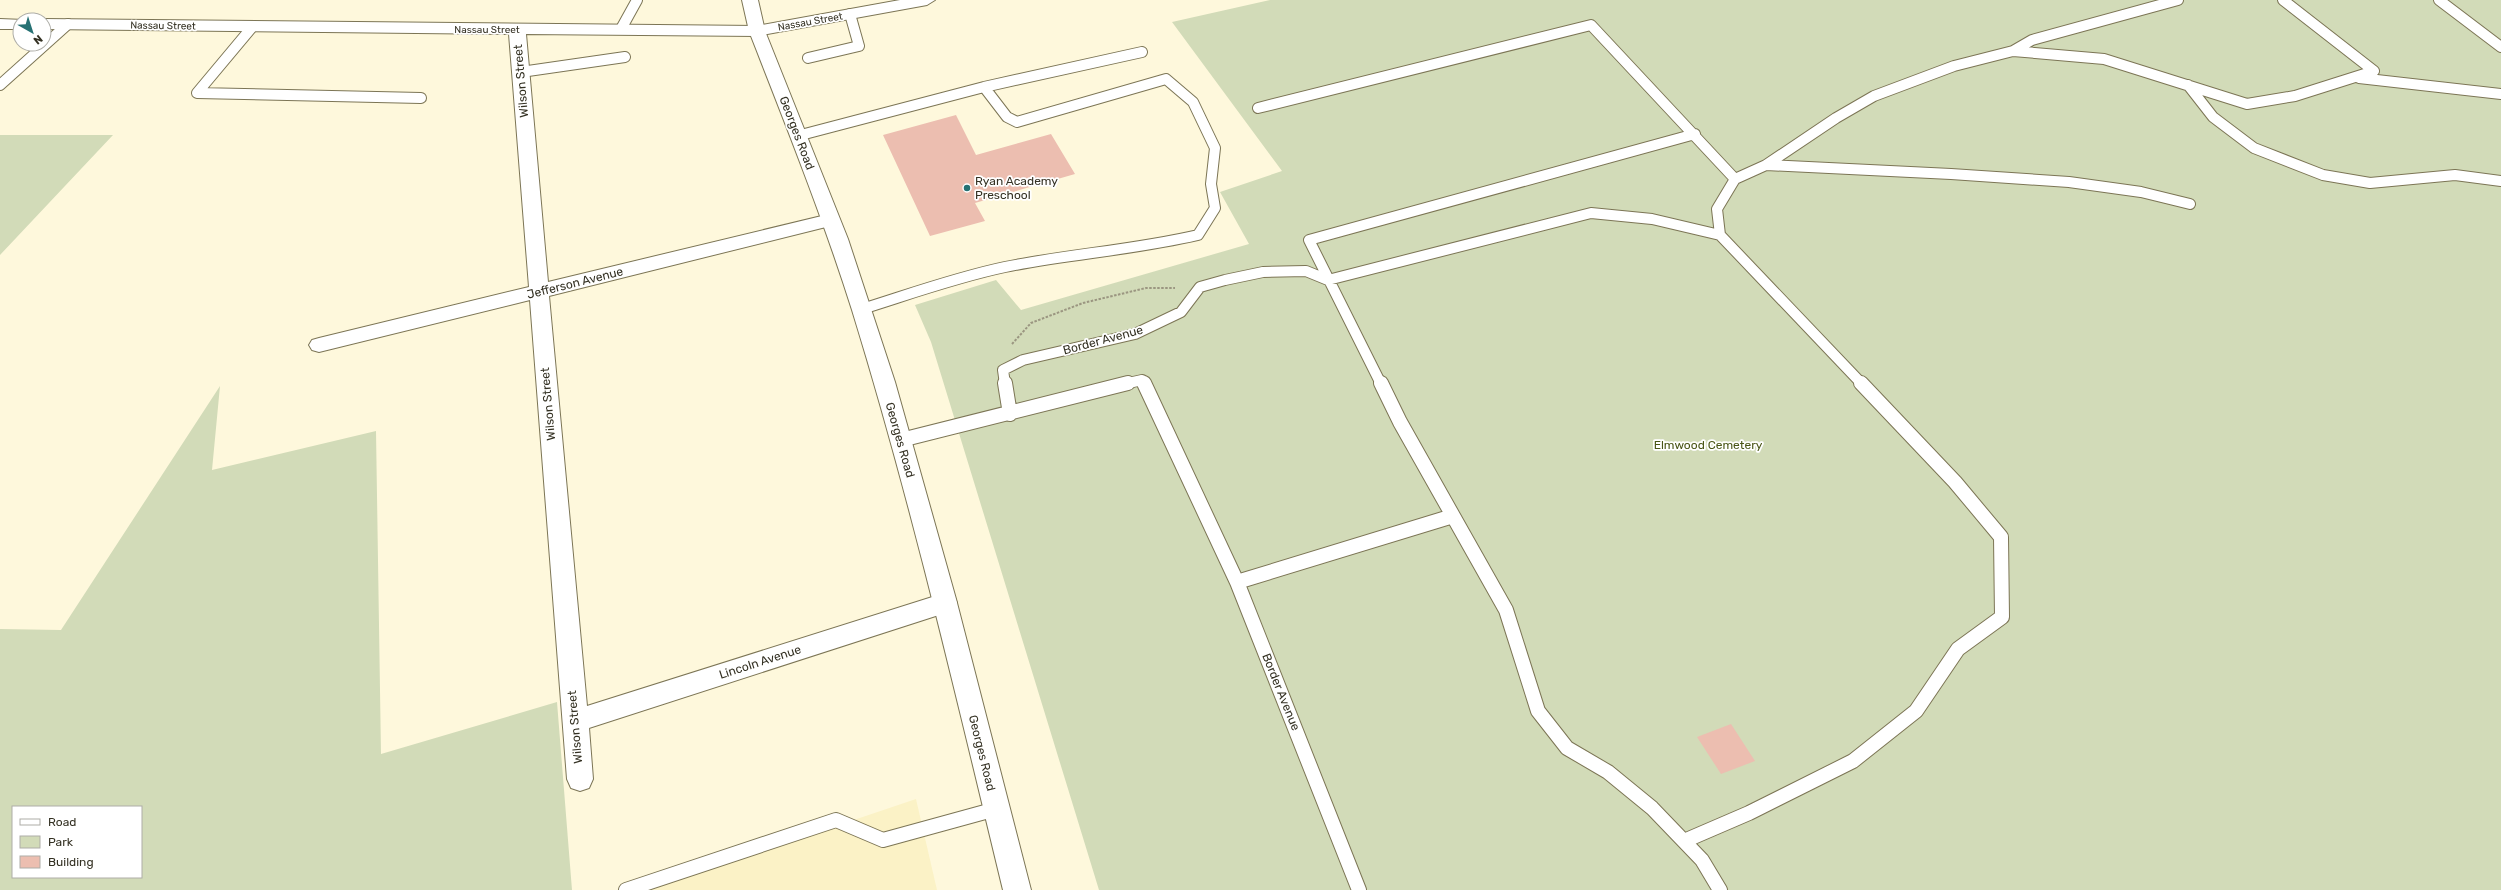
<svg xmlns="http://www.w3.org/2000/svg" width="2501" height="890" viewBox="0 0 2501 890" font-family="Rubik,sans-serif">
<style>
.built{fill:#fbf2c6}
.green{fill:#d2dbb8;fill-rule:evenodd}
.building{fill:#ecbeb0}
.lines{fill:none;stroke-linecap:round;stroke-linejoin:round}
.service-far1-casing{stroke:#7c7555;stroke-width:12}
.service-casing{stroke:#7c7555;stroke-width:16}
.minor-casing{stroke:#7c7555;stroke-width:2}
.tertiary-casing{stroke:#7c7555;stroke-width:2}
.path{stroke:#9b9681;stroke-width:2;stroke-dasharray:2.5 1.5;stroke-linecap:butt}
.service-far1{stroke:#fff;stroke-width:10}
.service{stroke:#fff;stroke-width:14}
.minor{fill:#fff;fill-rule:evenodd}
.tertiary{fill:#fff;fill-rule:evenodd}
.poi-dot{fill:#267173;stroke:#fff;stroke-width:1.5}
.labels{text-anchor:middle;stroke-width:3.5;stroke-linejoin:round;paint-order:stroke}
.far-street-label{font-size:10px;fill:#343123;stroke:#fff}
.street-label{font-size:12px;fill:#343123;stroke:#fff}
.poi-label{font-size:12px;fill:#343123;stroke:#fff;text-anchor:start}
.park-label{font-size:12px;fill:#495516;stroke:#fff}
</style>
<rect width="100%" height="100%" fill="#fef8dc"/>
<!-- built -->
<path class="built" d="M916 799 937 890H646Z"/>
<!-- green -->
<path class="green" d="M1270 0H2501V890H1099L931 342 915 305 996 280 1021 310 1249 244 1220 192 1282 171 1172 22Z
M0 135H113L0 255Z
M220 386 212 470 376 431 381 754 557 702 572 890H0V629L61 630ZM13 807H141V877H13Z"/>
<!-- building -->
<path class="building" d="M956 115 976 155 1051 134 1075 174 975 203 985 221 930 236 883 135Z
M1731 724 1755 761 1721 774 1697 737Z"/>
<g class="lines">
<defs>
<path id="service-far1" d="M2283 0 2374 71
M2439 0 2501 47
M253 26 197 93 421 98
M621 29 637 0
M2013 51 2032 40 2178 0
M808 58 859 46 850 14
M521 72 625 57
M2359 78 2501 94
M0 85 68 24
M2188 85 2213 117 2254 148 2323 175 2370 183 2455 175 2501 181
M1258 108 1591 25 1735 179 1717 209 1720 235
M797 136 984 87 1142 52
M1766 165 1836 118 1874 96 1954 66 2013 51 2104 59 2247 104 2295 96 2374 71
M1735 179 1766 165 1951 174 2069 182 2141 192 2190 204
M862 309C910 294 957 277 1005 267 1069 254 1134 250 1198 235L1215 208 1211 184 1215 148 1193 102 1166 79 1017 122 1007 117 984 87
M1005 384 1003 370 1023 360 1135 334 1181 312 1200 287 1225 280 1263 272 1306 271 1328 280 1591 213 1652 219 1720 235 1862 384
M1124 384 1142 380 1144 384
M1381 384 1309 240 1695 134"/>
<path id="service" d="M1005 383 1010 414
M1144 383 1237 582 1359 890
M1381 383 1400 422 1506 610 1538 711 1567 748 1608 772 1652 808 1702 860 1720 890
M901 440 1128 383
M1237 582 1453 516
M1684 841 1749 813 1853 761 1916 711 1958 649 2002 617 2001 537 1955 482 1861 383
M626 890 836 820 883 840 996 809"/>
<path id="minor" d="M900 0H935L927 5 757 36 526 34 548 282 830 214 837 216 840 220 837 224 830 226 549 296 587 706 945 593 954 596 957 603 954 610 945 613 589 728 593 779 589 788 580 791 571 788 567 779 530 300 319 352 312 350 309 345 312 340 319 338 529 287 509 34 44 29V20H40L44 19 757 26Z
M0 19 24 20H20V29H0Z"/>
<path id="tertiary" d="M742 0H758L765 31 848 239 895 382 956 599 1031 890H1003C956 696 911 501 852 310 822 215 785 123 749 31Z"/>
</defs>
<!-- service-far1 casing -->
<use href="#service-far1" class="service-far1-casing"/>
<!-- service casing -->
<use href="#service" class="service-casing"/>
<!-- minor casing -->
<use href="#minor" class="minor-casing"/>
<!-- tertiary casing -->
<use href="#tertiary" class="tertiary-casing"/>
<!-- path -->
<path class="path" d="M1012 344 1031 323 1083 303 1146 288H1175"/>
<!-- service-far1 -->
<use href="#service-far1" class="service-far1"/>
<!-- service -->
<use href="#service" class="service"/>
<!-- minor -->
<use href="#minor" class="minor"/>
<!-- tertiary -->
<use href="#tertiary" class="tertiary"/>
</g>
<!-- markers -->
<circle class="poi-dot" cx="967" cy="188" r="4"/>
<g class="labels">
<!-- far-street labels -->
<g class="far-street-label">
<text transform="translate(810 21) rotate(-10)" y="4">Nassau Street</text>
<text transform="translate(163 25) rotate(1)" y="4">Nassau Street</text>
<text x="487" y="33">Nassau Street</text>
</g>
<!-- street labels -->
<g class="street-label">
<text transform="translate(521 81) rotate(-95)" y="4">Wilson Street</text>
<text transform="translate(797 133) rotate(69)" y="4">Georges Road</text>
<text transform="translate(575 283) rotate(-14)" y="4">Jefferson Avenue</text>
<text transform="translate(1103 340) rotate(-15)" y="4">Border Avenue</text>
<text transform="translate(548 404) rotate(-95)" y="4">Wilson Street</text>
<text transform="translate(900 440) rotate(74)" y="4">Georges Road</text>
<text transform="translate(760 662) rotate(-18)" y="4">Lincoln Avenue</text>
<text transform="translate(1281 692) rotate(68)" y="4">Border Avenue</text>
<text transform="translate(575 727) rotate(-95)" y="4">Wilson Street</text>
<text transform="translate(982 753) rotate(76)" y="4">Georges Road</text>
</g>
<!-- poi labels -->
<g class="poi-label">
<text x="975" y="185">Ryan Academy<tspan x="975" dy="14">Preschool</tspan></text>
</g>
<!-- park labels -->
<g class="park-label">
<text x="1708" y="449">Elmwood Cemetery</text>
</g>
</g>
<!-- legend -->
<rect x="12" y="806" width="130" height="72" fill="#ffffff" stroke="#aeada7"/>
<rect x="20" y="819" width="20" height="6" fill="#ffffff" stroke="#aeada7"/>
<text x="48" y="826" font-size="12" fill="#343123">Road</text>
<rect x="20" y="836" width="20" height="12" fill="#d2dbb8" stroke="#aeada7"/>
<text x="48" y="846" font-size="12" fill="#343123">Park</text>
<rect x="20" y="856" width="20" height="12" fill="#ecbeb0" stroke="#aeada7"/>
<text x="48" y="866" font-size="12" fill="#343123">Building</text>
<!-- north arrow -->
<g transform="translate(32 32) rotate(141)"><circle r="19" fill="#ffffff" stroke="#aeada7"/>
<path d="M0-3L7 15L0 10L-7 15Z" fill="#267173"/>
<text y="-6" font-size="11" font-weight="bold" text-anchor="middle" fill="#343123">N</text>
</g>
</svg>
